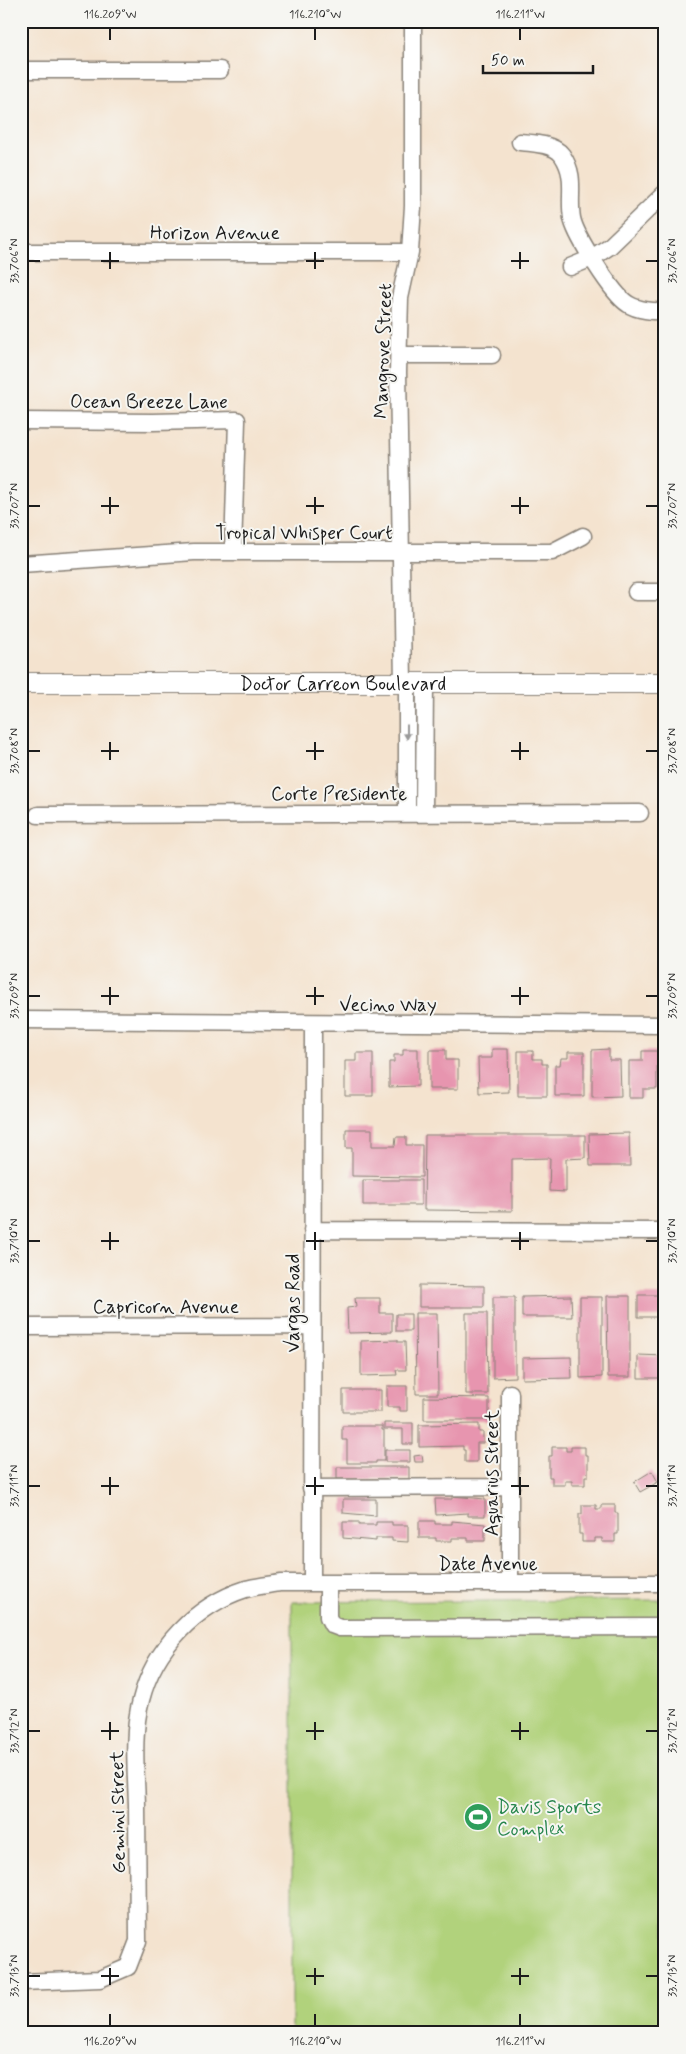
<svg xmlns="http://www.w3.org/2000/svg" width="686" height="2054" viewBox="0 0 686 2054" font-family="Mynerve,sans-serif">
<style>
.park{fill:#b1d27b;stroke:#66774c}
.building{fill:#e795af}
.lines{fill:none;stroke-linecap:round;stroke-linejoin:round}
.minor-casing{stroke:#888076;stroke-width:19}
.major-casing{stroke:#888076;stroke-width:22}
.minor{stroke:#fff;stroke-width:16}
.major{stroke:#fff;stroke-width:20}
.oneway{fill:#999}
.ticks{fill:none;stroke:#1c1c1c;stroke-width:2}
.labels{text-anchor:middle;stroke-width:4;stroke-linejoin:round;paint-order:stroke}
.street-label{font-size:19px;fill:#1c1c1c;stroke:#f6f6f2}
.leisure-label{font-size:19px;fill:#27864d;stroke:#f6f6f2;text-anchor:start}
.neatline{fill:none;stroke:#1c1c1c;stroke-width:2}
.ticks-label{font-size:12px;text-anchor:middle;fill:#1c1c1c}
</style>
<rect width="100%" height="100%" fill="#f6f6f2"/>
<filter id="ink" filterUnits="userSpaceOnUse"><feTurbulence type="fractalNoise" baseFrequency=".02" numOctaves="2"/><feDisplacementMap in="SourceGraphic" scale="10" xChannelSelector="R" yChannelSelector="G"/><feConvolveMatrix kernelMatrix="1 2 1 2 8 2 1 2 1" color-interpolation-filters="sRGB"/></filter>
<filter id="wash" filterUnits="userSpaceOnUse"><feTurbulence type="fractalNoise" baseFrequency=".0096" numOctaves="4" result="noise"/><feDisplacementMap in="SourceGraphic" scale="20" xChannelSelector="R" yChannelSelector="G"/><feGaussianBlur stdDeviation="1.12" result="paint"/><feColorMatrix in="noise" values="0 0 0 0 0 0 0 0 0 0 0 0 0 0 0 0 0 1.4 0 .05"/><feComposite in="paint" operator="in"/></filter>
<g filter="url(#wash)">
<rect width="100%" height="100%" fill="#f4e3cf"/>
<!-- park -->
<path class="park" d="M665 1600V2033H292V1602Z"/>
<g id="blocks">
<!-- building -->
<path class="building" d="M403 1049H418V1086L389 1087V1062H394V1055H403Z
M492 1049H508L509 1092 479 1093 478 1058H492Z
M609 1049V1060H620L621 1096 592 1097V1050Z
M429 1050H446V1060H458V1089H429Z
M518 1051H533V1059H542V1064H547V1096H518Z
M642 1051H657V1089H643V1098H629V1061H642Z
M568 1052H584V1096H555V1065H560L561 1058H568Z
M356 1053H373V1096H345V1061H356Z
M346 1129H372V1146H395L396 1137H406V1145H422V1177L352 1176V1148H346Z
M629 1133 630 1166H590L589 1134Z
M425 1135H585V1158L566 1159V1192L549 1191 550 1158 512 1159V1211L424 1210Z
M363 1180H421V1205H363Z
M419 1285 484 1286V1307H419Z
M638 1295H665V1317H638Z
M571 1296 572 1317H522V1297Z
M607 1296H630V1377H608Z
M493 1297H515V1377L493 1378Z
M580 1297H602V1377L580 1378Z
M355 1298H380V1313H392V1332L348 1333 347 1308 356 1307Z
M415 1313H437L438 1394H416Z
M466 1313H487L488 1394H466Z
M396 1314H411V1331H396Z
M398 1340V1342H405L406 1370H396L397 1375 361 1376V1341Z
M638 1355 665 1356V1378H638Z
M571 1357 572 1378 522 1379V1358Z
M387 1386H407V1411H400V1407H387Z
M343 1390H381V1412H343Z
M424 1397 489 1398V1420H424Z
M384 1423H413V1444H403V1429H384Z
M479 1424V1432H483V1443H477V1462H465V1450H463V1446L419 1447V1425Z
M342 1426H382V1430H384V1461H376V1463H347V1440H342Z
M552 1447H566V1451H571V1447H585V1455H588V1476H585V1485H572V1481H565V1485H552V1477H549V1456H552Z
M385 1450H410V1462H385Z
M422 1455 423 1462H415L414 1456Z
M337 1467H409V1479H337Z
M652 1471 658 1482 640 1492 634 1482Z
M452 1496 485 1499V1516H468V1513L436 1515 435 1499H452Z
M343 1499H376V1516L343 1513Z
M582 1505H596V1509H601V1505H615V1513H618V1534H615V1542H602V1538H595V1542H582V1534H579V1514H582Z
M419 1521H435V1524H452V1521L485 1524V1541H468V1538H452V1541H436V1538H419Z
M343 1522H359V1525H376V1522H392V1525H408V1542L392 1541V1538H376V1541L343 1538Z"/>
</g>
</g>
<g filter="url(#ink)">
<use href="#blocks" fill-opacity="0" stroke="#888076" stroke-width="1"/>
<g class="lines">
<defs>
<path id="minor" d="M21 70H220
M520 142C533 143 554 144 562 155 577 177 568 195 572 218 575 235 613 295 628 304 637 310 654 312 665 311
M21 252H410
M570 267 592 258 610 246 665 193
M399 355H492
M21 421 153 422 237 420 233 552
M21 564 194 552H552L583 536
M636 592H665
M403 683 398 372 400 298 410 252 413 206V21
M407 683V812
M424 812 425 683
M38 815 640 813
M21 1020 665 1025
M312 1230 665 1231
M21 1327 312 1326
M510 1393V1583
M311 1488 511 1487
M312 1583 313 1023
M328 1583V1617L332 1625 340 1628 665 1627
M21 1982 100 1979 128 1967 138 1941C138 1896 137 1851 137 1805 136 1771 132 1733 141 1700 154 1648 196 1605 246 1589 257 1586 269 1585 280 1583H665"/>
<g id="major">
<path id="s1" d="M21 683H665"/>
</g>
</defs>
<!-- minor casing -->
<use href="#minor" class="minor-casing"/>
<!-- major casing -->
<use href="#major" class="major-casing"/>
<!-- minor -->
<use href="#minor" class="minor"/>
<!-- major -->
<use href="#major" class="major"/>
</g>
<!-- one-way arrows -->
<defs><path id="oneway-solid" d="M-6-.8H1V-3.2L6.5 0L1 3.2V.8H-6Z" transform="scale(1.25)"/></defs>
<use class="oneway" href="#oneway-solid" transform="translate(407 732) rotate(90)"/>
</g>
<!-- ticks -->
<path class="ticks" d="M110 28V40M315 28V40M520 28V40M110 252V269M315 252V269M520 252V269M28 261H40M101 261H119M306 261H324M511 261H529M646 261H658M110 497V514M315 497V514M520 497V514M28 506H40M101 506H119M306 506H324M511 506H529M646 506H658M110 742V760M315 742V760M520 742V760M28 751H40M101 751H119M306 751H324M511 751H529M646 751H658M110 987V1005M315 987V1005M520 987V1005M28 996H40M101 996H119M306 996H324M511 996H529M646 996H658M110 1232V1250M315 1232V1250M520 1232V1250M28 1241H40M101 1241H119M306 1241H324M511 1241H529M646 1241H658M110 1477V1495M315 1477V1495M520 1477V1495M28 1486H40M101 1486H119M306 1486H324M511 1486H529M646 1486H658M110 1722V1740M315 1722V1740M520 1722V1740M28 1731H40M101 1731H119M306 1731H324M511 1731H529M646 1731H658M110 1968V1985M315 1968V1985M520 1968V1985M28 1976H40M101 1976H119M306 1976H324M511 1976H529M646 1976H658M110 2014V2026M315 2014V2026M520 2014V2026"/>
<!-- icons -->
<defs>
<symbol id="stadium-disc" viewBox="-11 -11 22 22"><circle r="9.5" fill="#2e9e5b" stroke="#f6f6f2"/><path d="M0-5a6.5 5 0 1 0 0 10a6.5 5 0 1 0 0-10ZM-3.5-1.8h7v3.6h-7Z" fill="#fff"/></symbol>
</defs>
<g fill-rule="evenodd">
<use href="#stadium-disc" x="462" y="1801" width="32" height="32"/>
</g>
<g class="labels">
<!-- street labels -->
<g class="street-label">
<text x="215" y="239">Horizon Avenue</text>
<text transform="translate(382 351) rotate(-88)" y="7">Mangrove Street</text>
<text x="149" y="408">Ocean Breeze Lane</text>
<text x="304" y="539">Tropical Whisper Court</text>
<text dy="7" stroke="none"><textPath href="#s1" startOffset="322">Doctor Carreon Boulevard</textPath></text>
<text x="339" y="800">Corte Presidente</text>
<text x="388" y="1011">Vecino Way</text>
<text transform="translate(292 1303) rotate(-90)" y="7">Vargas Road</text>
<text x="166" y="1313">Capricorn Avenue</text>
<text transform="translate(491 1473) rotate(-90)" y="7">Aquarius Street</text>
<text x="488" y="1570">Date Avenue</text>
<text transform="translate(117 1812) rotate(-91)" y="7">Gemini Street</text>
</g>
<!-- leisure labels -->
<g class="leisure-label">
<text x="497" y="1813">Davis Sports<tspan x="497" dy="22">Complex</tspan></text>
</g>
</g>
<!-- margin -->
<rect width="686" height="2054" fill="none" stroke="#f6f6f2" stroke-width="55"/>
<!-- scale -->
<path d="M483 65v8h110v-8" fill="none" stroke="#1c1c1c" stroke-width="2.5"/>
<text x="491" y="65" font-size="15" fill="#1c1c1c" stroke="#f6f6f2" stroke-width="4" paint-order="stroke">50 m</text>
<rect x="28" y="28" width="630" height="1998" class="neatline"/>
<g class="ticks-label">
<text x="110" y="18">116.209°W</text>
<text x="315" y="18">116.210°W</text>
<text x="520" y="18">116.211°W</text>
<text transform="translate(672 261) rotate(-90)" y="4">33.706°N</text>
<text transform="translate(14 261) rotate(-90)" y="4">33.706°N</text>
<text transform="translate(672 506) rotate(-90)" y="4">33.707°N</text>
<text transform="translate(14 506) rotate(-90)" y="4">33.707°N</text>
<text transform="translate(14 751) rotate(-90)" y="4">33.708°N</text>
<text transform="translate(672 751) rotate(-90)" y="4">33.708°N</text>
<text transform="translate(14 996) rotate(-90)" y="4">33.709°N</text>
<text transform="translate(672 996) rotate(-90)" y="4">33.709°N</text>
<text transform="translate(14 1241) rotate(-90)" y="4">33.710°N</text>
<text transform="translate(672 1241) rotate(-90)" y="4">33.710°N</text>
<text transform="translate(14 1486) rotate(-90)" y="4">33.711°N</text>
<text transform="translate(672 1486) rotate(-90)" y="4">33.711°N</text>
<text transform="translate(14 1731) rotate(-90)" y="4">33.712°N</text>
<text transform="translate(672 1731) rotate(-90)" y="4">33.712°N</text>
<text transform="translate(672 1976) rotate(-90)" y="4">33.713°N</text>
<text transform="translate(14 1976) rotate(-90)" y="4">33.713°N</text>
<text x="110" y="2045">116.209°W</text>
<text x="315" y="2045">116.210°W</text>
<text x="520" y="2045">116.211°W</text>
</g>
</svg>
